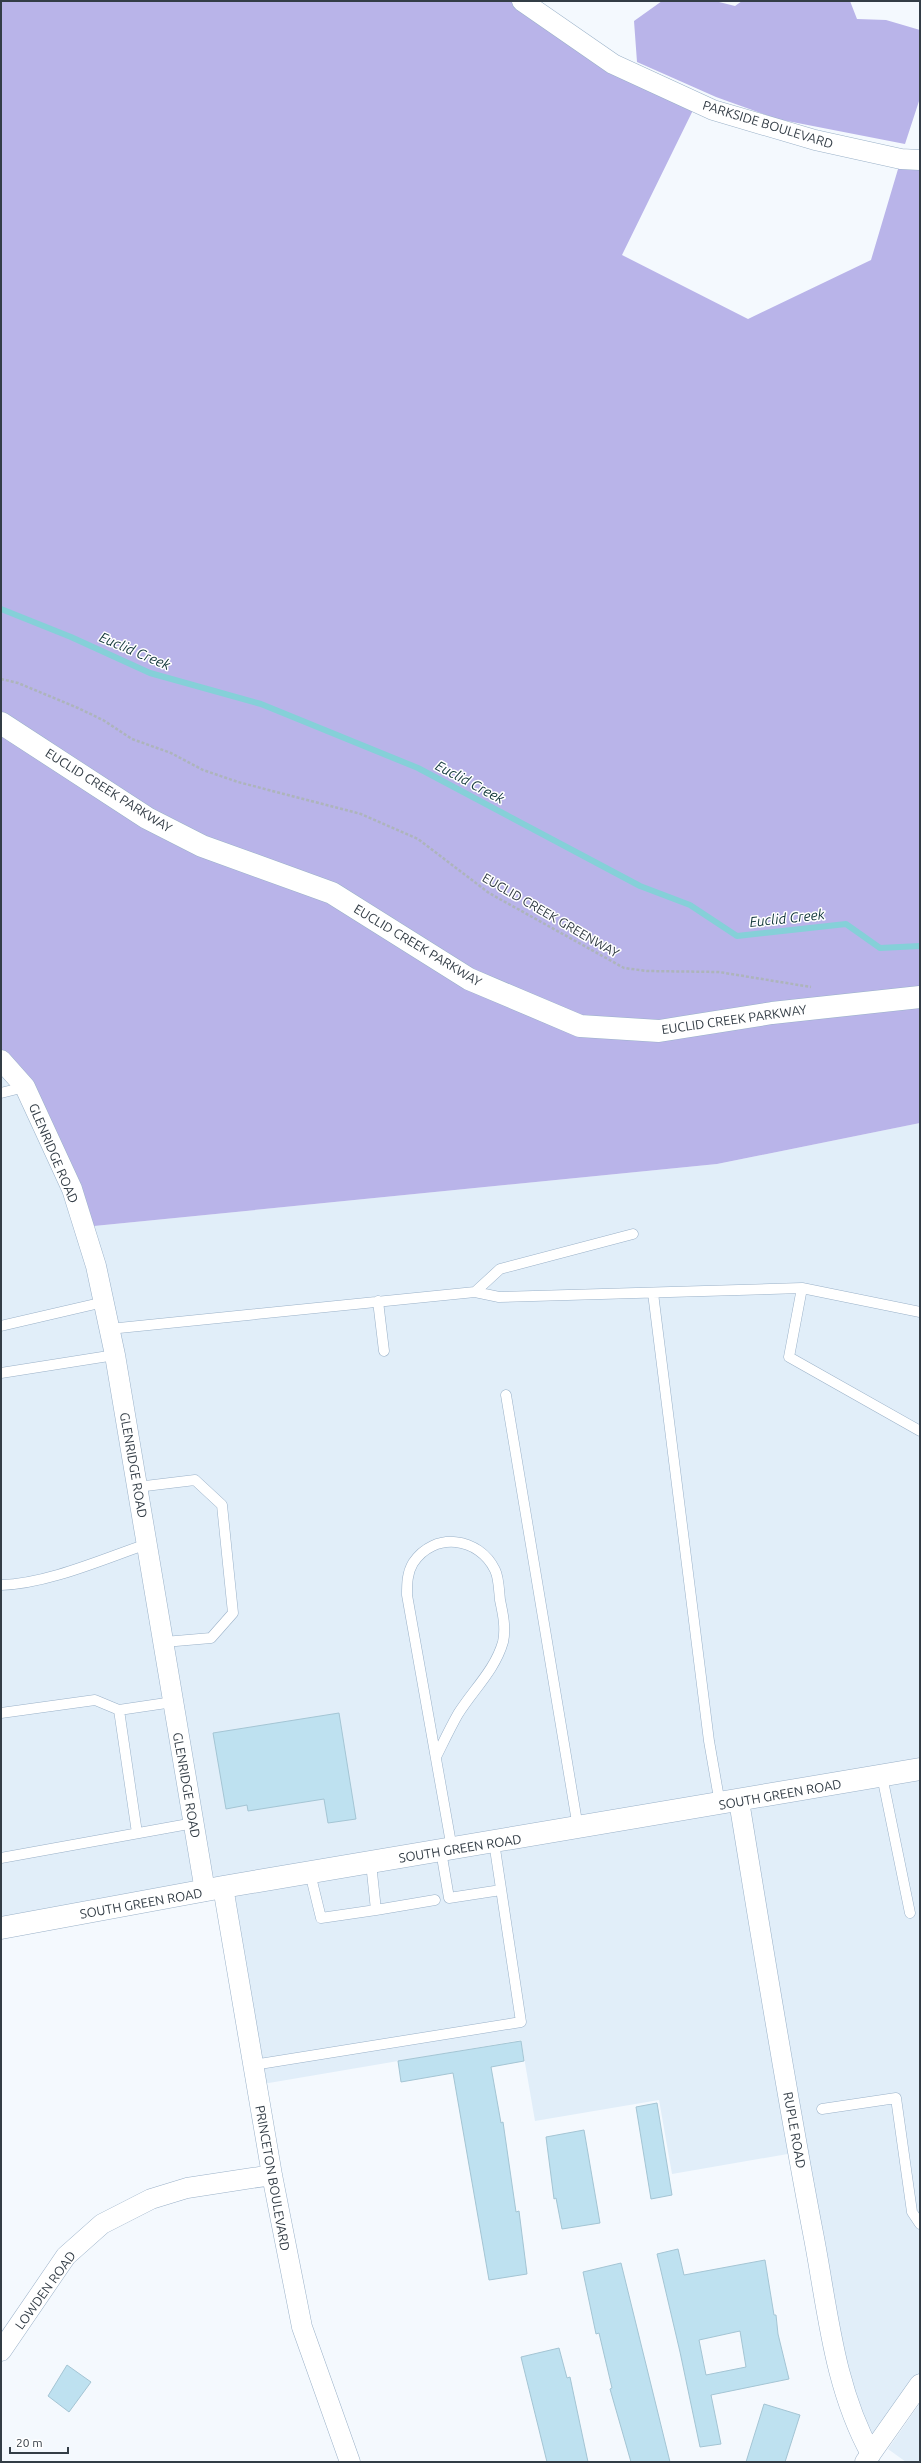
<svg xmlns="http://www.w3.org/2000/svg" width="921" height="2463" viewBox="0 0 921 2463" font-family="Ubuntu,sans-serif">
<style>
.built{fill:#e1eef9}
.forest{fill:#b9b4e9}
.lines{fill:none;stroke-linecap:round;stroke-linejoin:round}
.stream{stroke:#85d0d8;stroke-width:6}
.building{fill:#bee1f0;stroke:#a4c5d4;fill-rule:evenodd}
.service-casing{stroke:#9ab1c8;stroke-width:11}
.minor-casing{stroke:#9ab1c8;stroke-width:21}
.tertiary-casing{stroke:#9ab1c8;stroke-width:23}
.secondary-casing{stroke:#9ab1c8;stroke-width:23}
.path{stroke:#adb4bb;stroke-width:2.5;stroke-dasharray:3 2;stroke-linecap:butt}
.service{stroke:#fff;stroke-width:10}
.minor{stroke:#fff;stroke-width:20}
.tertiary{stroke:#fff;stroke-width:22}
.secondary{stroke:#fff;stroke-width:22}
.labels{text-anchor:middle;stroke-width:3;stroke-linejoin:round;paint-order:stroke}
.street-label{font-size:13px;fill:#333d46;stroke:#fff}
.water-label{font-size:14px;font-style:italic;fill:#11363a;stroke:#fff}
</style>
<rect width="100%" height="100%" fill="#f4f9fe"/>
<!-- built -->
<path class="built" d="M1 1060 84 1227 717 1164 920 1123V2384L871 2454 859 2432 799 2152 672 2174 659 2100 535 2121 521 2040 257 2085 223 1887 1 1928Z
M920 2403V2462H906L888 2449Z"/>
<!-- forest -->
<path class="forest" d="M1 1H522L697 102 622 255 748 319 871 260 901 159 920 160V1123L717 1164 84 1227 1 1060Z
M662 1H715L735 6 742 1H850L857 19 886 20 920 30V98L905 144 777 119 716 97 637 62 634 21Z"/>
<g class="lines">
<!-- stream -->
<path class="stream" d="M1 609 71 637 150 673 261 704 418 768 640 886 690 905 737 936 846 924 880 948 920 946"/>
</g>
<!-- building -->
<path class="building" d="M339 1713 356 1819 328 1823 324 1799 248 1811 247 1805 226 1809 213 1733Z
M521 2041 524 2061 491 2067 501 2123 503 2122 516 2212 519 2211 527 2274 489 2280 453 2073 401 2082 398 2061Z
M657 2103 672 2195 651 2199 636 2107Z
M584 2130 600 2223 562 2229 556 2198 554 2199 546 2137Z
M678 2249 684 2275 765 2260 774 2315H776L778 2334 789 2379 711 2395 721 2444 700 2447 680 2352 657 2254ZM740 2331 746 2367 706 2375 699 2340Z
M621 2263 670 2462H631L610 2389 612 2388 599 2333 596 2334 583 2272Z
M559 2348 567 2378 570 2377 588 2462H547L521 2357Z
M67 2365 91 2382 69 2412 48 2396Z
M764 2404 800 2415 785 2462H746Z"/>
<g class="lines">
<defs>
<path id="service" d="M1 1093 25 1087
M802 1288 789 1357 920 1431
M475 1292 500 1269 633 1234
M653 1293 709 1741 720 1804
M378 1301 384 1351
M1 1326 104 1302
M109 1329 475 1292 499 1297 802 1288 920 1312
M1 1373 115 1355
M506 1395 578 1828
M137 1487 195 1480 222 1505 233 1613 211 1638 164 1642
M1 1585C47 1584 103 1559 147 1544
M1 1713 95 1700 119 1710
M436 1757C443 1743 450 1728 458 1714 473 1690 495 1670 503 1642 506 1628 503 1614 500 1600 499 1591 499 1578 495 1570 479 1537 434 1531 413 1563 407 1573 407 1584 407 1595L452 1849
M882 1776 910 1913
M137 1833 119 1710 173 1702
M441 1851 449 1898 501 1890
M1 1858 194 1823
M371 1863 376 1910 435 1900
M310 1873 321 1918 376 1910
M253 2065 521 2022 494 1842
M822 2109 896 2098 912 2212 920 2224"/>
<path id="minor" d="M522 1 613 64 713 110 815 140 901 159 920 160
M1 1060 25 1087 72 1189 96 1266 115 1355 205 1891
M739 1801C763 1947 786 2093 814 2238 828 2312 834 2387 871 2454
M223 1887 272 2175 302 2327 350 2462
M1 2351 66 2256 102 2224 151 2199 187 2188 272 2175
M865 2462 920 2384"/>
<path id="tertiary" d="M1 723 147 818 202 846 332 893 469 979 580 1026 659 1031 772 1013 920 997"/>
<path id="secondary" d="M1 1928 223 1887 920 1769"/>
</defs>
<!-- service casing -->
<use href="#service" class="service-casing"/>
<!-- minor casing -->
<use href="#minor" class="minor-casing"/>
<!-- tertiary casing -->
<use href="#tertiary" class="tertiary-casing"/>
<!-- secondary casing -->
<use href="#secondary" class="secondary-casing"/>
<!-- path -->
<path class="path" d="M1 679 18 683 78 708 103 720 132 739 171 753 203 770 238 782 361 814 418 839 489 893 624 968 647 971 719 972 811 987"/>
<!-- service -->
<use href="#service" class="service"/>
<!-- minor -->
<use href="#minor" class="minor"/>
<!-- tertiary -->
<use href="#tertiary" class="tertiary"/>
<!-- secondary -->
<use href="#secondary" class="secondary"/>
</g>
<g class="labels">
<!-- street labels -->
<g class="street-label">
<text transform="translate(768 124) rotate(17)" y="5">PARKSIDE BOULEVARD</text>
<text transform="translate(109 790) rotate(32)" y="5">EUCLID CREEK PARKWAY</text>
<text transform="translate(551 915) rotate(30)" y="5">EUCLID CREEK GREENWAY</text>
<text transform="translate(418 945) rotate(31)" y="5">EUCLID CREEK PARKWAY</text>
<text transform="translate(734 1019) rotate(-8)" y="5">EUCLID CREEK PARKWAY</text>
<text transform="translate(54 1153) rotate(67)" y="5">GLENRIDGE ROAD</text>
<text transform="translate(134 1465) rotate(80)" y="5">GLENRIDGE ROAD</text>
<text transform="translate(187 1785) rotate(80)" y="5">GLENRIDGE ROAD</text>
<text transform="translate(780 1794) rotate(-10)" y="5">SOUTH GREEN ROAD</text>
<text transform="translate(460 1848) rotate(-9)" y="5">SOUTH GREEN ROAD</text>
<text transform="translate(141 1903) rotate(-10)" y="5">SOUTH GREEN ROAD</text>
<text transform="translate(795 2130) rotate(80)" y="5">RUPLE ROAD</text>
<text transform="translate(273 2178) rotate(80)" y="5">PRINCETON BOULEVARD</text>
<text transform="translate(45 2290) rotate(-54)" y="5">LOWDEN ROAD</text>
</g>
<!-- water labels -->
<g class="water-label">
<text transform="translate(135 651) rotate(23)" y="5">Euclid Creek</text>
<text transform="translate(470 782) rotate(28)" y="5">Euclid Creek</text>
<text transform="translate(787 918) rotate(-6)" y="5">Euclid Creek</text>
</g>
</g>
<!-- border -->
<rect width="921" height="2463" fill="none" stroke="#333d46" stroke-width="4"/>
<!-- scale -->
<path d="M10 2447v6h58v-6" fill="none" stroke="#333d46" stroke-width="2"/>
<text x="16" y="2447" font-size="12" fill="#333d46" stroke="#ffffff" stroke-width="3" paint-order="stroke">20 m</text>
</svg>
